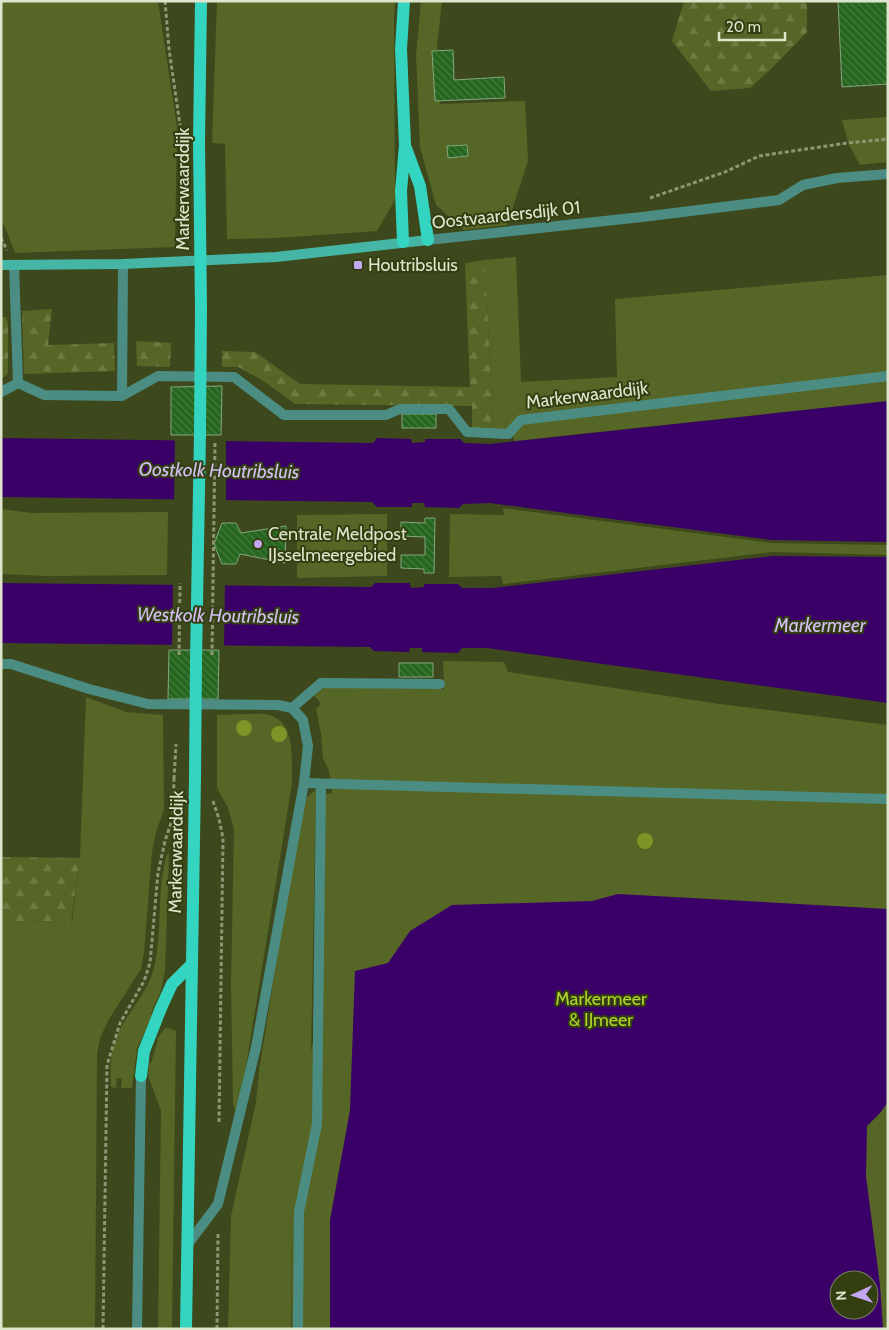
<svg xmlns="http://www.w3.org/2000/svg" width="889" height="1330" viewBox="0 0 889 1330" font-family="Cabin,sans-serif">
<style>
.green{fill:#566626;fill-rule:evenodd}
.forest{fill:url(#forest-firs)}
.water{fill:#3a0067;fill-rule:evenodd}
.pier{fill:#3d491c}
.building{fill:url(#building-back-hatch);stroke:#84a780}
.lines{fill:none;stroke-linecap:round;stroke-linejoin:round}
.path{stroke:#8d9775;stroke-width:3;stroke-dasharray:4 2.5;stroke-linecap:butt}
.lane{stroke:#4c8d83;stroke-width:10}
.street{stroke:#4c8d83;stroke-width:10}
.secondary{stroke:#45b6a6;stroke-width:10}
.primary{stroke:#34d5c0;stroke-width:12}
.path-bridge{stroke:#8d9775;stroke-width:3;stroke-dasharray:4 2.5;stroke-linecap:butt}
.primary-bridge{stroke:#34d5c0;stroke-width:12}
.tree{fill:#7c9526}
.poi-dot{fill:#c4a7f1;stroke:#333e11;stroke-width:2}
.labels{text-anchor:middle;stroke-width:4;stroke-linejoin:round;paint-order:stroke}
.street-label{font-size:18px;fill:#dde5cd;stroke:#333e11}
.poi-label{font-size:18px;fill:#dde5cd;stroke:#333e11;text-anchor:start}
.park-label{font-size:18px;fill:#afd42e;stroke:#333e11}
.water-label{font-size:19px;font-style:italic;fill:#d2bff3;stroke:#333e11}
</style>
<defs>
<pattern id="forest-firs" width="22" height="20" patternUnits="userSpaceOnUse" patternTransform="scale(1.25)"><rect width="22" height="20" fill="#566626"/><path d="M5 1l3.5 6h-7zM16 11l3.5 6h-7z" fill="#6e7c44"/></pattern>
<pattern id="building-back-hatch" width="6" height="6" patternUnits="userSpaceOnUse" patternTransform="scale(1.25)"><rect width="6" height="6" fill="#25651e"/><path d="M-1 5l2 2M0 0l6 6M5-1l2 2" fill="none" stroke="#447b3e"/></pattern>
</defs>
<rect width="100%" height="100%" fill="#3d491c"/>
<!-- green -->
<path class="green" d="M1 1H158L177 127 175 247 15 253 5 227 1 222Z
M217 1H395L394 17 395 200 377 231 277 238 227 239 225 144 212 143Z
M421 1H442L437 47 440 104 525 101 528 161 507 225 464 230 436 205 420 147 416 55Z
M888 117V162L860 165 849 145 842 120Z
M516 257 521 382 617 377 615 299 888 275V401L515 441 509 429H493L485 260Z
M503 508 772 543 888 545V555L772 552 503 584 501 576 449 577 450 514 504 515Z
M1 509 32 513 168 512 167 575 47 576 1 574Z
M387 514V576L297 578V515Z
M443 661 504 662 508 672 720 704 888 725V1329H292V1221L291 1329H228L231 1216 256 1102 259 1071 302 802 316 789 311 1052 313 1041 314 977 325 883 324 815 326 794 332 793 329 771 323 758 321 734 316 709 321 704 314 695 325 687 444 689ZM839 1280H869V1310H839Z
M86 697 126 712 163 715 164 809 156 832 152 852 144 953 141 969 109 1019 100 1038 97 1054 95 1329H1V921L72 922 80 857Z
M246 714C254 714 263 713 270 715 297 724 291 762 292 784L238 1115 233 1104 231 984 234 829 228 808 217 788V715Z
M167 854H169L165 971 161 990 151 1014 152 1015 137 1049 132 1088H121L122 1079 117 1078 116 1088 111 1087C110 1071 110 1054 116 1038 126 1013 147 995 154 968 163 930 156 891 167 854Z
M165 1028 172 1029 176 1031 172 1329H158L161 1111 148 1075 149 1063H151L158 1040 157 1039Z"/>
<!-- forest -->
<path class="forest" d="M684 1H801L807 4V32L772 68 750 88 711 91 672 41Z
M485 260 493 429 472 430V406L295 404 262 380 238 367H222V351L255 352 300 384 470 387 465 263Z
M52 309 48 345 114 343 115 371 24 374 22 311Z
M1 317H6L8 324V374L1 379Z
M136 341 171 343 170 367 137 366Z
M1 857 80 858 71 922 1 921Z"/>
<!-- water -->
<path class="water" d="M888 401V542L771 540 490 503 463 504 459 508 425 507 424 503H412V507H377L372 502 1 497V438L373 443 377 438 411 439 412 443 425 442V439H460L464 443 490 444Z
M773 556 888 557V703L487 648H462L458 653 422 652V648H410L409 652 374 651 370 647 1 643V583L371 587 375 583H410L411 588 424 587V584H458L462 588H492Z
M618 894 888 909V1102L880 1113 867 1126 866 1176 880 1285 883 1329H330V1220L350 1110 355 971 388 963 410 931 452 905 592 901ZM839 1280H869V1310H839Z"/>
<!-- pier -->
<path class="pier" d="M175 438H226V503L174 502Z
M173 582 225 583 224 648 172 647Z"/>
<!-- building -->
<path class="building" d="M838 1H888V84L842 87Z
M453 50 454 80 504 77 505 98 435 101 432 51Z
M467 145 468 156 448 158 447 146Z
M222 386 221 435H171V387Z
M402 414H436V428H402Z
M425 518H435L434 573H424V569L401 568V555H425V537L401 536V522L425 523Z
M222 523H236L241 533 286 526 285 563 240 554 236 564H222L214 544Z
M169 650H219L218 699H168Z
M399 663H433V677H399Z"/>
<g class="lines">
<!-- path -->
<path class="path" d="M165 1 169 49 180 125
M650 198 725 172 759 156 847 143 888 139
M1 238 7 250
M213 801 219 819 223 838 219 1123
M103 1329 107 1065 120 1023 144 981 150 963 158 873 165 841 173 817 174 779
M217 1329 218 1232"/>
<!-- lane -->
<path class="lane" d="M14 265 18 383
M18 383 44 395 122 396 158 376 234 377 284 415H386L400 409H449L467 432 508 434 521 420 888 376
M1 392 18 383
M122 396 123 264
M1 664H11L89 689 148 704 278 705 292 708 303 720 308 746 304 783
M292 708 321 683 440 684
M188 1244 218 1204 256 1047 304 783 888 799
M137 1329 141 1076
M298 1329 299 1212 317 1124 321 784"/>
<!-- street -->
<path class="street" d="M428 240 642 217 779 200 803 185 837 178 888 174"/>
<!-- secondary -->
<path class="secondary" d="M1 265 123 264 276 257 428 240"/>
<!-- primary -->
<path class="primary" d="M199 142 201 1
M406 148 420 186 428 240
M403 242 401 191 405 145 401 49 404 1
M196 661 200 433
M141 1076 144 1051 161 1008 172 984 191 965
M186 1329 195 778"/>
<!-- path-bridge -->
<path class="path-bridge" d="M179 655 180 583
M212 655 215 441
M174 779 176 744"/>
<!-- primary-bridge -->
<path class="primary-bridge" d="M199 142 201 308 200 433
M195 778 196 661"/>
</g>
<!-- trees -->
<g class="tree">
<circle cx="244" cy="728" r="8"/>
<circle cx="279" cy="734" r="8"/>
<circle cx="645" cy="841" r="8"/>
</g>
<!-- markers -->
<g class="poi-dot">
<rect x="353" y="260" width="10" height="10" rx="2.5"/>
<circle cx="258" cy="544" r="5"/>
</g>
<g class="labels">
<!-- street labels -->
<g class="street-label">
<text transform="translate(183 189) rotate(-90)" y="6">Markerwaarddijk</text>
<text transform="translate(506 215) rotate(-6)" y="6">Oostvaardersdijk 01</text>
<text transform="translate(587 395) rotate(-7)" y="6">Markerwaarddijk</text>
<text transform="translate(176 852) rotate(-89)" y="6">Markerwaarddijk</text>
</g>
<!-- poi labels -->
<g class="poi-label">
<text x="368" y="271">Houtribsluis</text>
<text x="268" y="540">Centrale Meldpost<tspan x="268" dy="21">IJsselmeergebied</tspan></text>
</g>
<!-- park labels -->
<g class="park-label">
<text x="601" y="1005">Markermeer<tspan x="601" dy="21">&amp; IJmeer</tspan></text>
</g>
<!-- water labels -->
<g class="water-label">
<text transform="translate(219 470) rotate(1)" y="7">Oostkolk Houtribsluis</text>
<text transform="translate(218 615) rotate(1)" y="7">Westkolk Houtribsluis</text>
<text x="820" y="632">Markermeer</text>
</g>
</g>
<!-- border -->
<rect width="889" height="1330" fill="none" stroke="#dde5cd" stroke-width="5"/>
<!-- north arrow -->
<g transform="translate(854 1295) rotate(267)"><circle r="24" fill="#333e11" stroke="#77815c"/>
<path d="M0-4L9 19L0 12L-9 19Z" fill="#c4a7f1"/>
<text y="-8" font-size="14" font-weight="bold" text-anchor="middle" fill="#dde5cd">N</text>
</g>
<!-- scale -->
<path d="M719 32v8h66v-8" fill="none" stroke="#dde5cd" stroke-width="2.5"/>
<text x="726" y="32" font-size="15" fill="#dde5cd" stroke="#333e11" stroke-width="4" paint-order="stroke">20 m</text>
</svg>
